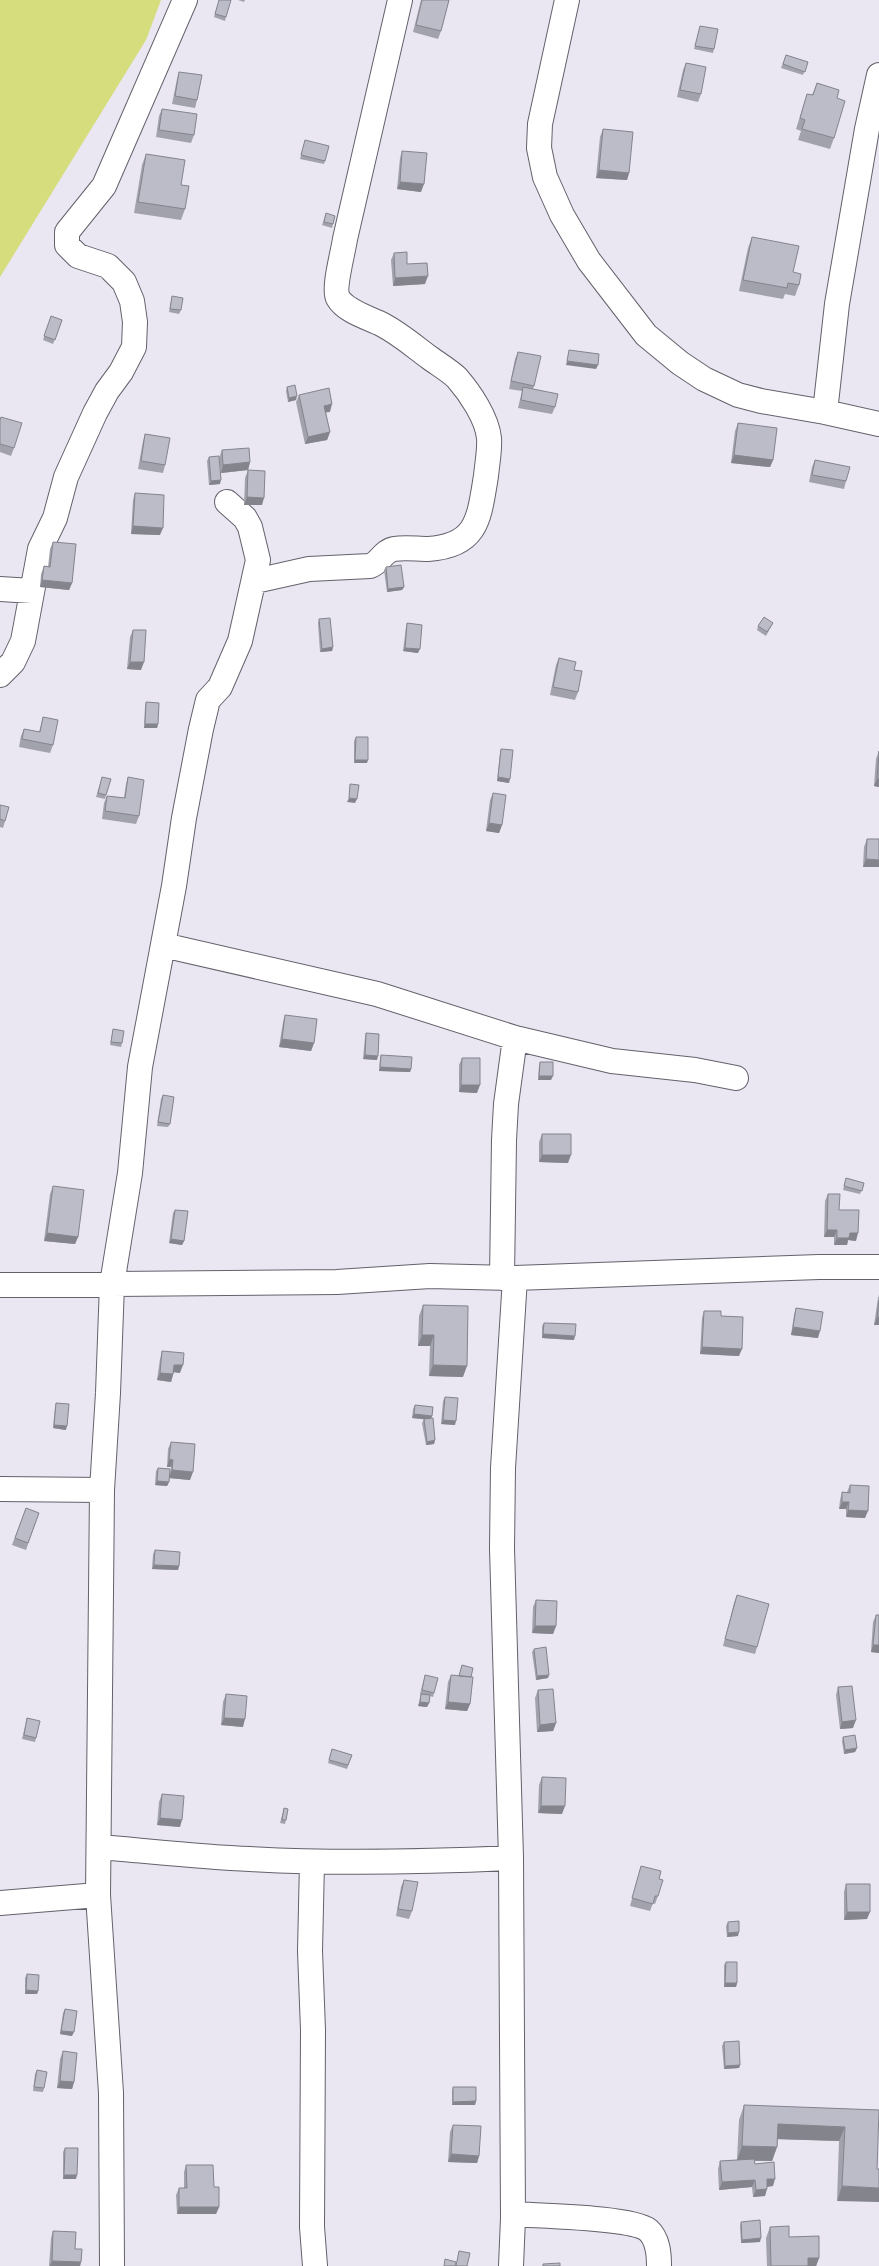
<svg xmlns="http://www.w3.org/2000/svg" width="879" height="2266" viewBox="0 0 879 2266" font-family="'Varela Round',sans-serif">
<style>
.green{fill:#d5dd7c}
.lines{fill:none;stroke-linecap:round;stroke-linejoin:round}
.minor-casing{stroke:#64616b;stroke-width:26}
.minor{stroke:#fff;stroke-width:24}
.wall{fill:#a1a2ac}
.shaded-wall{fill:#83848c}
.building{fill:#bbbcc8;stroke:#83848c}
</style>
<rect width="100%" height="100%" fill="#eae6f2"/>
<!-- green -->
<path class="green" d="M0 0H161L146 40 0 277Z"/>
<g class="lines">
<defs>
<path id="minor" d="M567 0 540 124 539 148 545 177 562 215 589 261 646 335 680 363 704 379 738 395 761 401 825 412 879 424
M825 412 837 304 867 129 879 75
M255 581 309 569 370 566C380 563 383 551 394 549 405 547 417 549 428 549 478 546 479 518 486 476 487 464 490 450 489 438 487 418 470 393 457 378 450 371 438 364 430 358 415 347 400 334 383 325 370 318 346 312 338 298 333 288 343 253 345 239L400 0
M0 589 32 591
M0 675 13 662 23 641 40 549 55 518 66 477 95 413 107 391 121 372 134 347 135 322 132 301 124 282 108 266 78 256 67 245V232L104 186 185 0
M163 945 377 994 515 1038 612 1061 695 1070 736 1078
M502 1278 504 1140 506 1104 515 1038
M0 1285 337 1282 430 1276 515 1278 819 1267H879
M0 1489 102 1490
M99 1847C149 1851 199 1857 250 1859 337 1864 424 1862 511 1858
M312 1862 310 1951 313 2030 312 2227 315 2266
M0 1903 98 1895
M513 2214C538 2216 631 2217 648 2230 658 2239 659 2253 659 2266
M112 2266 111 2093 98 1895 102 1490 108 1393 112 1284 130 1173 140 1067 174 886 184 818 201 729 208 700 220 687 240 641 258 560 250 527 245 518 227 502
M511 2266 513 2218 511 1858 502 1548 503 1468 515 1278"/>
</defs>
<!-- minor casing -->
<use href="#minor" class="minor-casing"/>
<!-- minor -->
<use href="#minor" class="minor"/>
</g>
<!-- wall -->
<path class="wall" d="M219 0 226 17 225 21 214 17Z
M238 0H245L244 2Z
M421 0H449L441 31 438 39 413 32Z
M700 26 714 49 713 53 694 49Z
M786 55 808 62 803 75 781 68Z
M686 63 701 94 698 102 677 97 683 70Z
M179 72 197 100 195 108 172 104 177 79Z
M817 83 837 98 834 138 830 149 798 140 801 131 796 129 807 94 812 95Z
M162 109 194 135 191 143 156 137 159 116Z
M603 129 629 173 627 180 596 178 600 137Z
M305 140 325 161 324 164 300 159Z
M402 151 421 192 397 189 400 158Z
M146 154 185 209 181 220 134 213 142 165Z
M326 213 335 216 332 228 322 225Z
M752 237 793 272 799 285 795 296 785 294 783 299 739 291 748 248Z
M394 253 407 264 425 284 393 286 391 260Z
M172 296 181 310 179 314 169 312Z
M51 316 62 320 53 344 43 340Z
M518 352 534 386 533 389 555 407 552 414 518 408 522 391 509 389 515 359Z
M287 387 296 400 288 402 286 391Z
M299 395 330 412H326L330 432 327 440 305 444 296 402Z
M0 420 14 448 11 456 0 452Z
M738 423 773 460 770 467 731 463 735 431Z
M145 434 165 465 163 473 138 469 143 441Z
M222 450 250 462 248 470 221 473 219 458Z
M209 457 220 484 209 485 207 461Z
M815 460 846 481 844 489 809 482 812 467Z
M248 470 262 505H244L245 478Z
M135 493 160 535 131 534 133 500Z
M53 542 72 583 69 590 40 587 41 574 44 566 48 567 50 549Z
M386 567 404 587 402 590 387 592 384 570Z
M319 619 333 647 332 651 320 652 318 623Z
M407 623 418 653 403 651 406 627Z
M773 623 766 636 757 630 758 626Z
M133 630 141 670 127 669 130 637Z
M559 658 574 670 578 692 575 700 550 695 556 665Z
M146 702 158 724 157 728H144L145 706Z
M43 717 53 745 50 753 19 747 21 736 24 729 39 732Z
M356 737 367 763H354V741Z
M501 749 509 783 497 781 500 753Z
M879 751V787L874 786 876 759Z
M102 777 106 795 105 799 96 797Z
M128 777 139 816 136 824 102 819 104 803 107 796 124 798 126 784Z
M493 793 502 825 499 833 486 831 490 800Z
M0 805 5 821 3 828 0 827Z
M867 839H879V867H863L864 847Z
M285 1015 314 1043 311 1051 279 1047 283 1022Z
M113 1029 122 1043 121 1047 110 1045Z
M366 1033 377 1060 363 1059 365 1037Z
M381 1055 411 1069 410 1072 379 1071 380 1059Z
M462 1058 477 1093 459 1092V1065Z
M540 1062 551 1080H538L539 1066Z
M163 1095 170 1124 168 1127 157 1126 161 1099Z
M542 1134 568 1163 539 1162V1142Z
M846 1178 864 1183 860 1194 843 1190Z
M53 1186 78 1237 75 1244 44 1241 50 1194Z
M828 1194 839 1210 856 1241 848 1240 847 1245H834V1237H824L825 1201Z
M175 1210 184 1241 182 1245 169 1243 173 1213Z
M879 1295V1325H874L878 1298Z
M423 1305 463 1377 429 1376 430 1346H418L419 1316Z
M796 1308 818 1338 791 1335 794 1315Z
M704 1311 721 1316 739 1356 700 1354 702 1318Z
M544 1323 574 1340 542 1338V1326Z
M162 1351 180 1373 174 1372 171 1382 157 1380 160 1359Z
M445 1397 455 1425 441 1424 443 1401Z
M56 1403 66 1430 53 1428 55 1407Z
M415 1405 431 1418 435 1440 434 1444 426 1445 422 1423 424 1419 412 1418 413 1409Z
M171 1442 190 1480 169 1478 171 1467H167L168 1449Z
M158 1468 169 1482 167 1486 155 1485 156 1471Z
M850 1485 865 1518 846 1517V1509H839L840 1500 842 1492H847Z
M26 1508 39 1513 26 1550 12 1545Z
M155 1550 179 1566 178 1570 152 1569 153 1554Z
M737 1595 757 1647 755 1654 723 1646 734 1603Z
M536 1600 556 1626 553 1634 532 1633 533 1607Z
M876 1615 879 1653 871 1652 873 1622Z
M534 1649 548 1678 536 1680 532 1652Z
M462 1665 471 1677 470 1704 467 1711 445 1709 448 1682 451 1675 459 1676Z
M425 1675 434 1693 433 1697 430 1696 429 1703 427 1707 418 1706 421 1694H423H420Z
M838 1687 853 1728 840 1729 836 1695Z
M538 1690 556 1723 553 1731 537 1732 535 1698Z
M226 1694 243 1727 221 1725 223 1702Z
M27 1718 36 1738 35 1742 22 1739Z
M843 1737 857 1748 855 1752 844 1754 842 1741Z
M332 1749 352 1755 347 1769 328 1763Z
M542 1777 562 1814 538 1813 539 1785Z
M162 1794 180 1827 157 1825 159 1802Z
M284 1808 286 1820 285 1824 280 1823Z
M641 1866 659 1879 658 1896 655 1904 653 1903 650 1911 630 1906Z
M404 1880 412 1911 409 1919 396 1916 401 1887Z
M846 1884 867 1919 844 1920V1892Z
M728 1922 738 1936 727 1937 726 1926Z
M726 1962 737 1983 736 1987H724V1965Z
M27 1974 38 1991 37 1994H25V1978Z
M65 2009 72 2036 60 2034 63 2013Z
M724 2042 740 2065 739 2068 724 2069 722 2046Z
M63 2051 74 2082 72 2089 57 2088 60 2059Z
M37 2070 44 2088 43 2092 33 2091 35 2074Z
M453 2087 476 2101 475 2105H452V2091Z
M744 2105 879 2110 837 2201 839 2141 778 2139 777 2147 772 2161H754L755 2164 773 2186 767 2187 765 2196 753 2197 752 2187 719 2190 718 2169 720 2161 737 2160 739 2120Z
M453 2125 479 2156 477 2163 448 2162 450 2132Z
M65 2148 76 2179H63V2152Z
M186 2165 219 2207 216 2214H177L176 2195 179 2188H184V2172Z
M741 2222 760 2242 741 2243 740 2226Z
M770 2227 789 2237 819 2258 816 2266H767L766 2238Z
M53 2231 75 2249 81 2262 80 2266H49L51 2238Z"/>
<!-- shaded-wall -->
<path class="shaded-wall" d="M599 170 629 173 627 180 596 178Z
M400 182 424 184 421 192 397 189Z
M428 276 425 284 393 286 395 278Z
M567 361 598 365 596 369 566 365Z
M297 396 296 400 288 402 289 398Z
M332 404 330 412 321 413 324 406Z
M330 432 327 440 305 444 308 437Z
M734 455 773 460 770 467 731 463Z
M250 462 248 470 221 473 223 465Z
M221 480 220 484 209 485 211 481Z
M247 497 264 498 262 505H244Z
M133 526 163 528 160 535 131 534Z
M42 580 72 583 69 590 40 587Z
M404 587 402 590 387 592 388 589Z
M333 647 332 651 320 652 322 649Z
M405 648 420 649 418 653 403 651Z
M130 662H144L141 670 127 669Z
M145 724H158L157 728H144Z
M355 760H368L367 763H354Z
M498 777 510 779 509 783 497 781Z
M877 779H879V787L874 786Z
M349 798 357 799 355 803 347 802Z
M489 823 502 825 499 833 486 831Z
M866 859 879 860V867H863Z
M282 1039 314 1043 311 1051 279 1047Z
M365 1055 378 1056 377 1060 363 1059Z
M380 1067 411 1069 410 1072 379 1071Z
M539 1076H553L551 1080H538Z
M461 1085H480L477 1093 459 1092Z
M542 1155H571L568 1163 539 1162Z
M827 1230H837L834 1237H824Z
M47 1233 78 1237 75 1244 44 1241Z
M850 1233H858L856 1241 848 1240 847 1245H834L837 1238Z
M171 1239 184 1241 182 1245 169 1243Z
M877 1317H879V1325H874Z
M793 1327 820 1331 818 1338 791 1335Z
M543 1334 575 1336 574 1340 542 1338Z
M422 1335H434L430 1346H418Z
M702 1347 742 1349 739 1356 700 1354Z
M174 1365H183L180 1373 172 1372Z
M433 1365 467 1366 463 1377 429 1376Z
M160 1373 173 1374 171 1382 157 1380Z
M414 1414 432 1416 431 1420 412 1418Z
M443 1420 456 1421 455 1425 441 1424Z
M54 1425 67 1426 66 1430 53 1428Z
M435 1440 434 1444 426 1445 427 1442Z
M169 1459 173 1460 171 1467H167Z
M172 1470 193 1472 190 1480 169 1478Z
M157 1481 169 1482 167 1486 155 1485Z
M842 1502H849L846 1509H839Z
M848 1510 868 1511 865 1518 846 1517Z
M154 1565 179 1566 178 1570 152 1569Z
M535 1626H556L553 1634 532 1633Z
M873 1645H879V1653L871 1652Z
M549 1675 548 1678 536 1680 537 1676Z
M420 1702 429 1703 427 1707 418 1706Z
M448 1702 470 1704 467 1711 445 1709Z
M224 1718 245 1719 243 1727 221 1725Z
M856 1720 853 1728 840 1729 842 1722Z
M556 1723 553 1731 537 1732 540 1725Z
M857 1748 855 1752 844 1754 845 1750Z
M541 1806H565L562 1814 538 1813Z
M160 1818 182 1820 180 1827 157 1825Z
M847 1912H870L867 1919 844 1920Z
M739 1932 738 1936 727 1937 728 1933Z
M725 1983H737L736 1987H724Z
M26 1990 38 1991 37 1994H25Z
M61 2031 74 2032 72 2036 60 2034Z
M740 2065 739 2068 724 2069 725 2066Z
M60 2081 74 2082 72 2089 57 2088Z
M476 2101 475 2105H452L453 2102Z
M778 2124 845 2127 839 2141 773 2139Z
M742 2146 777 2147 772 2161 737 2160Z
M451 2154 479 2156 477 2163 448 2162Z
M64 2175H77L76 2179H63Z
M767 2179H775L773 2186 764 2187Z
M755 2180 752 2187 719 2190 722 2182Z
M842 2186 879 2188V2202L837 2201Z
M767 2189 765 2196 753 2197 756 2190Z
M179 2207H219L216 2214H177Z
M761 2238 760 2242 741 2243 742 2240Z
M808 2258H819L816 2266H805Z
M52 2261 81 2262 80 2266H50Z"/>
<!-- building -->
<path class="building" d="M219 0H231L226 17 215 14Z
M422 0H449L441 31 416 25Z
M700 26 718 29 714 49 695 46Z
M786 55 808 62 805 72 783 64Z
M686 63 706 67 701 94 680 90Z
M179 72 202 75 197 100 175 96Z
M817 83 839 90 837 98 845 101 834 138 802 129 805 120 800 118 807 94 813 95Z
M162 109 197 114 194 135 159 130Z
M603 129 633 132 629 173 599 170Z
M305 140 329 146 325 161 301 155Z
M402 151 427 153 424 184 400 182Z
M146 154 185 160 181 185 189 186 185 209 138 202Z
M326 213 335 216 333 224 324 222Z
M752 237 799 246 793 272 801 274 799 285 788 283 787 288 743 280Z
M407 252V264L427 263 428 276 395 278 394 253Z
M172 296 183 298 181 310 170 309Z
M51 316 62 320 55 340 44 336Z
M569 350 599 354 598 365 567 361Z
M518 352 541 356 534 386 511 381Z
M295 385 297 396 289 398 287 387Z
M523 387 558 394 555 407 521 400Z
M329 388 332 404 324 406 330 432 308 437 299 395Z
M1 417 22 423 14 448 0 444V420Z
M738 423 777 428 773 460 734 455Z
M145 434 170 438 165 465 141 461Z
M249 448 250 462 223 465 222 450Z
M219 456 221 480 211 481 209 457Z
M815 460 850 467 846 481 812 475Z
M248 470 265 471 264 498 247 497Z
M135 493 164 495 163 528 133 526Z
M53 542 76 544 72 583 42 580 44 566 50 567Z
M401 565 404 587 388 589 386 567Z
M764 617 773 623 767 632 758 626Z
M330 618 333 647 322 649 319 619Z
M407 623 422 625 420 649 405 648Z
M133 630H146L144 662H130Z
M559 658 576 662 574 670 582 671 578 692 553 687Z
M146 702 159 703 158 724H145Z
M43 717 58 720 53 745 22 739 24 729 40 732Z
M356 737H368V760H355Z
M501 749 513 750 510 779 498 777Z
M879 751V779H877Z
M102 777 111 779 106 795 98 793Z
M128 777 144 780 139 816 105 811 107 796 125 798Z
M350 784 359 785 357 799 349 798Z
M493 793 506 795 502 825 489 823Z
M0 805 9 807 5 821 0 819Z
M867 839H879V860L866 859Z
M285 1015 317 1019 314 1043 282 1039Z
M113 1029 124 1031 122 1043 111 1042Z
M366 1033 379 1034 378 1056 365 1055Z
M381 1055 412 1057 411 1069 380 1067Z
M462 1058H480V1085H461Z
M540 1062H553V1076H539Z
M163 1095 174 1097 170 1124 158 1122Z
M542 1134H571V1155H542Z
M846 1178 864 1183 862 1191 844 1186Z
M53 1186 84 1190 78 1237 47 1233Z
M828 1194H840L839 1210H859L858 1233H850L849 1238H837V1230H827Z
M175 1210 188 1211 184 1241 171 1239Z
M879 1300V1317H877Z
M423 1305 468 1306 467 1366 433 1365 434 1335H422Z
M796 1308 823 1312 820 1331 793 1327Z
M704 1311H721V1316L743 1317 742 1349 702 1347Z
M544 1323 576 1324 575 1336 543 1334Z
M162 1351 184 1353 183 1365H174L173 1374 160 1373Z
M445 1397 458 1398 456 1421 443 1420Z
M56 1403 69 1404 67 1426 54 1425Z
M415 1405 433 1407 432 1416 414 1414Z
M433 1418 435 1440 427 1442 424 1419Z
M171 1442 195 1444 193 1472 172 1470 173 1460 169 1459Z
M158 1468 170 1469 169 1482 157 1481Z
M850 1485 869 1486 868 1511 848 1510 849 1502H842V1492L850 1493Z
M26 1508 39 1513 28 1543 15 1538Z
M155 1550 180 1552 179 1566 154 1565Z
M737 1595 769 1604 757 1647 725 1639Z
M536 1600 557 1601 556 1626H535Z
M876 1615H879V1645H873Z
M546 1647 549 1675 537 1676 534 1649Z
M462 1665 473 1668 471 1677 459 1676Z
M425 1675 438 1678 434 1693 422 1690Z
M451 1675 473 1677 470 1704 448 1702Z
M852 1686 856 1720 842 1722 838 1687Z
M553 1689 556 1723 540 1725 538 1690Z
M226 1694 247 1696 245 1719 224 1718Z
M421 1694 430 1695 429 1703 420 1702Z
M27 1718 40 1721 36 1738 24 1735Z
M855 1735 857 1748 845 1750 843 1737Z
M332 1749 352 1755 348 1765 329 1760Z
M542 1777 566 1778 565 1806H541Z
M162 1794 184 1796 182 1820 160 1818Z
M284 1808 288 1809 286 1820H282Z
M641 1866 661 1871 659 1879 663 1880 658 1896H655L653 1904 632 1898Z
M404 1880 418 1882 412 1911 398 1909Z
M846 1884H870V1912H847Z
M739 1921V1932L728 1933V1922Z
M726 1962H737V1983H725Z
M27 1974 39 1975 38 1991 26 1990Z
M65 2009 77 2011 74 2032 61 2031Z
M739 2041 740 2065 725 2066 724 2042Z
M63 2051 77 2053 74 2082 60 2081Z
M37 2070 47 2072 44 2088 34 2087Z
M453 2087H476V2101L453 2102Z
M744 2105 879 2110 877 2169H879V2188L842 2186 845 2127 778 2124 777 2147 742 2146Z
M453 2125 481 2126 479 2156 451 2154Z
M65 2148H78L77 2175H64Z
M754 2159 755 2164 774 2162 775 2179H767V2189L756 2190 755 2180 722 2182 720 2161Z
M186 2165H213L214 2187H219V2207H179V2188H187Z
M760 2220 761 2238 742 2240 741 2222Z
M789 2226V2237L819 2236V2258H808V2266H771L770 2227Z
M53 2231 76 2232 75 2249H82L81 2262 52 2261Z
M459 2251 470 2253 467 2266H456Z
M445 2259 456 2262 455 2266H444Z
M560 2263V2266H543V2264Z"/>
</svg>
